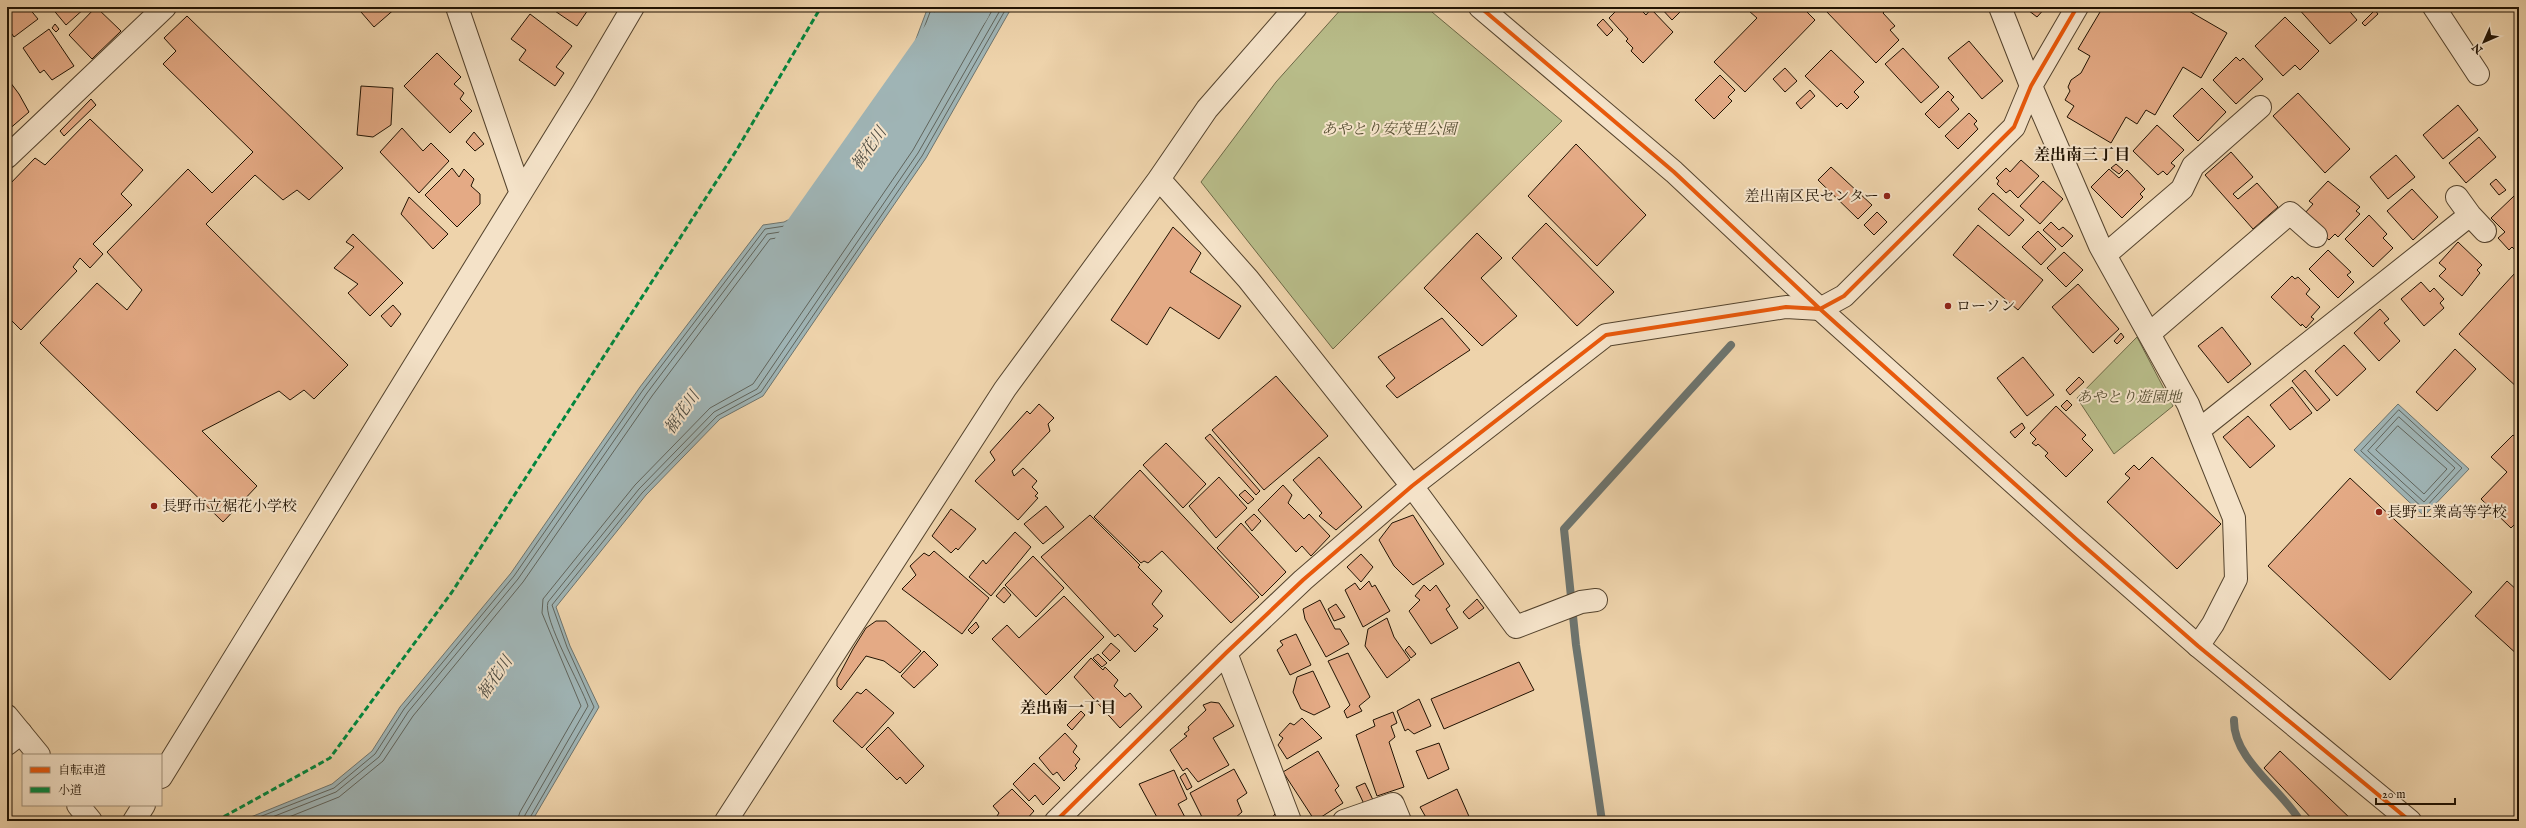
<svg xmlns="http://www.w3.org/2000/svg" width="2526" height="828" viewBox="0 0 2526 828" font-family="'IM FELL English','Noto Serif JP',serif">
<style>
.green{fill:#b8bc89;stroke:#6c6846}
.water{fill:#9fb4b5;stroke:#6d746e}
.lines{fill:none;stroke-linecap:round;stroke-linejoin:round}
.shore{stroke:#60645c;stroke-width:1}
.stream{stroke:#6d746e;stroke-width:8}
.river{stroke:#9fb4b5;stroke-width:47}
.building{fill:#e4aa85;stroke:#211303}
.minor-casing{stroke:#54432d;stroke-width:24}
.tertiary-casing{stroke:#54432d;stroke-width:24}
.minor{stroke:#f4e2c8;stroke-width:22}
.tertiary{stroke:#f4e2c8;stroke-width:22}
.quiet{stroke:#00873e;stroke-width:3;stroke-dasharray:6 3;stroke-linecap:butt}
.cycleway-casing{stroke:#f4e2c8;stroke-width:6}
.cycleway{stroke:#e8590c;stroke-width:4}
.poi-dot{fill:#8f2418;stroke:#f4e2c8;stroke-width:1.5}
.labels{text-anchor:middle;stroke-width:4;stroke-linejoin:round;paint-order:stroke}
.park-label{font-size:15px;font-style:italic;fill:#564e32;stroke:#f4e2c8}
.poi-label{font-size:15px;fill:#211303;stroke:#f4e2c8;text-anchor:start}
.water-label{font-size:16px;font-style:italic;fill:#4d4b41;stroke:#f4e2c8}
.neighbourhood-label{font-size:16px;font-weight:bold;fill:#211303;stroke:#f4e2c8}
</style>
<rect width="100%" height="100%" fill="#eed3ab"/>
<filter id="stains"><feTurbulence type="fractalNoise" baseFrequency=".005" numOctaves="4"/><feColorMatrix values="0 0 0 0 .2 0 0 0 0 .09 0 0 0 0 .02 0 0 0 .5 -.17"/></filter>
<radialGradient id="worn" r=".72"><stop offset=".6" stop-color="#630" stop-opacity="0"/><stop offset="1" stop-color="#630" stop-opacity=".3"/></radialGradient>
<!-- green -->
<path class="green" d="M1343 7H1426L1562 121 1333 349 1201 182 1276 82Z
M2137 337 2173 406 2114 454 2077 398Z"/>
<!-- water -->
<path class="water" d="M928 7H1012L926 158 763 396 720 419 646 495 556 607 570 646 599 707 532 821H241L332 784 372 751 400 707 511 573 640 387 763 225 784 222 832 198 883 126 879 99 913 47Z
M2398 404 2469 469 2424 516 2354 450Z"/>
<g class="lines">
<!-- shore -->
<path class="shore" d="M2399 410 2462 468 2424 509 2361 451Z
M2399 417 2455 468 2424 502 2368 451Z
M2398 426 2447 469 2424 494 2376 450Z
M249 821 334 788 375 754 404 709 514 576 643 390 765 229 785 226 834 201 887 128 884 100 916 49 932 7
M262 821 336 792 379 757 408 712 518 579 647 393 767 234 787 231 839 204 891 130 889 101 921 51 937 7
M279 821 339 797 383 761 413 716 523 582 652 396 770 239 790 236 842 210 896 133 898 125 895 102 927 53 943 7
M517 821 520 812 581 706 542 613 543 599 635 485 710 408 753 384 913 150 994 7
M523 821 525 815 588 706C582 687 542 618 548 602L639 489 714 412 757 389 918 153 1002 7
M528 821 594 707 567 647 552 605 642 493 717 416 761 392 922 156 1007 7"/>
<!-- stream -->
<path class="stream" d="M2234 720C2233 759 2282 790 2300 821
M1602 821 1576 645 1564 529 1731 345"/>
<!-- river -->
<path class="river" d="M796 249 967 7"/>
</g>
<!-- building -->
<path class="building" d="M7 7H28L38 19 14 37 7 27Z
M51 7H86L66 25Z
M96 7 121 31 92 59 69 35Z
M367 7H397L374 27 361 12Z
M553 7H590L577 26 552 9Z
M1620 7H1638L1646 15 1651 9 1673 32 1643 63 1631 51 1633 48 1626 41 1628 39 1609 18Z
M1660 7H1677L1681 11 1672 20Z
M1680 7H1691L1686 12Z
M1753 7H1802L1815 20 1745 92 1714 62 1757 18 1749 11Z
M1830 7H1888L1883 13 1895 26 1890 30 1899 40 1876 63 1826 11Z
M2024 7H2046L2037 17Z
M2103 7H2182L2227 33 2201 78 2183 67 2155 115 2146 110 2137 124 2126 117 2111 143 2067 117 2074 106 2065 100 2070 91 2068 87 2071 80 2081 73 2090 56 2078 49Z
M2297 7H2346L2357 20 2330 44Z
M2375 10 2378 14 2365 26 2362 23Z
M530 14 572 46 556 67 564 73 555 86 519 60 526 50 511 39Z
M187 16 343 168 309 200 297 190 283 200 255 175 206 224 348 365 314 399 304 390 290 400 279 391 202 431 257 486 223 522 40 343 97 283 127 310 142 290 107 252 188 169 212 193 253 152 163 64 176 51 164 38Z
M2285 17 2319 51 2300 70 2295 65 2283 76 2255 46Z
M1603 19 1613 30 1607 36 1597 25Z
M55 24 59 29 56 32 52 28Z
M49 29 74 66 52 80 44 70 40 73 23 48Z
M1969 41 2003 81 1982 99 1948 58Z
M1903 48 1939 87 1921 103 1885 64Z
M1831 50 1864 82 1854 92 1859 97 1847 109 1841 103 1837 107 1805 76Z
M437 53 461 77 454 84 464 93 460 99 472 111 450 133 404 86Z
M2236 57 2240 61 2243 58 2263 79 2236 104 2213 80Z
M1785 68 1797 81 1785 92 1773 79Z
M1720 75 1735 90 1728 97 1732 101 1714 119 1695 100Z
M7 78 19 94 29 112 7 131Z
M361 86 393 88 391 125 373 137 357 135Z
M2202 88 2226 112 2198 141 2173 116Z
M1810 90 1815 96 1801 109 1796 103Z
M1948 91 1954 97 1951 100 1959 109 1939 128 1925 114Z
M2298 93 2350 149 2325 173 2273 116Z
M91 99 96 105 64 136 60 131Z
M2458 105 2478 130 2443 159 2423 135Z
M1969 113 1977 121 1974 124 1978 129 1958 149 1945 136Z
M90 119 143 170 121 194 132 205 93 244 103 254 90 268 80 258 73 267 77 271 21 330 12 321 7 326V187L35 158 45 165Z
M2157 125 2184 150 2171 163 2175 166 2167 175 2163 171 2158 175 2133 151Z
M402 128 423 151 431 143 449 161 419 193 380 152Z
M474 132 484 144 475 151 466 142Z
M2479 137 2496 157 2466 183 2449 163Z
M1576 144 1646 215 1597 266 1528 196Z
M2231 152 2253 177 2233 194 2238 199 2257 183 2278 207 2253 229 2205 175Z
M2396 155 2415 177 2388 199 2370 177Z
M2021 160 2039 176 2018 198 2010 190 2006 193 1997 184 1999 181 1996 178 2006 168 2010 172Z
M2116 164 2123 170 2119 174 2111 168Z
M1831 167 1872 205 1858 219 1818 180Z
M452 168 459 177 464 169 474 179 471 186 480 194V204L457 227 425 195Z
M2109 169 2119 178 2127 170 2145 189 2140 194 2143 197 2122 218 2091 187Z
M2496 179 2506 190 2499 195 2490 184Z
M2043 181 2063 199 2040 224 2020 206Z
M2328 181 2360 207 2356 211 2360 214 2338 237 2335 234 2329 240 2315 227 2305 213 2313 204 2309 201Z
M2412 189 2438 217 2413 240 2387 211Z
M1993 193 2024 220 2009 236 1978 209Z
M2514 196 2519 202 2517 252 2512 247 2509 250 2498 238 2505 232 2491 218Z
M409 197 448 234 433 249 401 214Z
M1877 212 1887 222 1874 235 1864 225Z
M2369 215 2387 234 2383 238 2393 248 2373 267 2345 239Z
M2051 222 2059 230 2063 227 2073 236 2062 247 2043 230Z
M1546 223 1614 292 1577 326 1512 258Z
M1978 225 2043 280 2018 310 1953 255Z
M1173 227 1201 253 1190 272 1241 306 1219 339 1170 307 1147 345 1111 320Z
M2038 231 2056 249 2041 265 2022 247Z
M1477 233 1502 258 1481 278 1517 316 1482 346 1424 288Z
M353 234 403 283 370 316 348 293 358 284 334 268 354 247 346 242Z
M2458 242 2482 265 2477 270 2480 273 2462 296 2439 276 2446 269 2439 263Z
M2328 250 2351 272 2347 275 2354 282 2338 298 2309 269Z
M2064 252 2083 270 2066 287 2047 268Z
M2515 273 2519 277V389L2459 334Z
M2292 276 2295 279 2298 277 2310 289 2306 294 2320 307 2311 317 2314 319 2306 328 2302 324 2301 326 2271 297Z
M2421 282 2430 292 2434 288 2444 299 2440 303 2444 308 2424 326 2401 299Z
M2078 284 2119 329 2093 353 2052 307Z
M393 305 401 314 391 327 381 316Z
M2380 309 2389 319 2384 323 2400 341 2379 361 2354 333Z
M1442 318 1470 350 1397 398 1386 386 1395 378 1378 357Z
M2222 327 2251 364 2228 383 2198 346Z
M2121 333 2124 337 2117 344 2114 341Z
M2344 345 2366 369 2337 396 2315 371Z
M2455 349 2476 369 2437 411 2416 392Z
M2023 357 2054 395 2027 416 1997 378Z
M2305 370 2330 400 2317 411 2292 381Z
M1276 376 1328 436 1264 490 1212 430Z
M2079 377 2084 382 2070 395 2066 390Z
M2292 387 2312 413 2290 430 2270 405Z
M2067 400 2072 405 2066 411 2061 406Z
M1039 404 1054 418 1048 424 1050 431 1012 471 1014 476 1023 468 1037 481 1032 487 1038 493 1035 496 1038 498 1018 520 975 481 995 460 990 452 1027 411 1030 414Z
M2056 406 2086 435 2082 439 2093 450 2066 477 2045 456 2048 453 2038 444 2036 446 2032 443 2036 439 2030 433Z
M2248 416 2275 446 2250 468 2223 437Z
M2022 423 2025 428 2015 438 2010 432Z
M1210 434 1260 491 1256 495 1205 438Z
M2513 435 2519 440V520L2511 528 2481 499 2507 472 2491 457Z
M1166 443 1206 484 1183 508 1143 465Z
M1319 457 1362 507 1336 530 1319 516 1322 513 1293 480Z
M2152 457 2221 524 2177 569 2107 502 2130 478 2125 474 2134 465 2139 470Z
M1140 470 1259 597 1231 623 1162 551 1148 563 1144 561 1141 563 1094 517Z
M1219 477 1247 508 1216 538 1189 506Z
M2350 478 2472 592 2390 680 2268 566Z
M1283 485 1292 495 1288 503 1304 519 1309 514 1330 536 1311 556 1302 546 1296 552 1258 510Z
M1245 490 1254 499 1248 504 1239 495Z
M1046 506 1064 527 1043 544 1024 524Z
M951 509 976 529 958 550 956 548 951 553 932 536Z
M1254 514 1261 521 1252 531 1245 522Z
M1090 515 1140 565 1138 567 1162 591 1152 604 1163 616 1153 626 1158 629 1135 652 1118 634 1115 637 1041 557Z
M1413 515 1444 564 1413 585 1394 566 1379 540 1392 523Z
M1241 523 1286 572 1262 596 1217 548Z
M1015 532 1031 547 991 596 969 577 983 560 986 564Z
M934 551 989 598 962 634 902 589 916 575 910 566 924 553 929 556Z
M1361 554 1373 567 1361 582 1347 567Z
M1033 556 1064 588 1036 617 1005 585Z
M1369 581 1372 587 1375 585 1390 611 1363 627 1345 590 1355 583 1360 590Z
M2507 581 2519 592V656L2475 616Z
M1424 585 1430 591 1436 585 1450 606 1446 609 1458 628 1431 644 1409 611 1420 600 1415 596Z
M1004 587 1011 595 1004 603 996 596Z
M1064 596 1104 637 1046 695 992 639 1007 625 1019 638Z
M1477 599 1484 608 1469 619 1463 612Z
M1320 600 1335 629H1340L1349 644 1326 657 1305 619 1303 609Z
M1336 604 1345 617 1334 621 1328 609Z
M1387 618 1394 637 1410 660 1387 678 1365 646 1368 629Z
M876 621H886L921 651 900 673 884 661 866 656 841 690 837 686V679L853 649 866 628Z
M976 622 979 627 972 634 968 630Z
M1296 634 1311 665 1290 675 1277 650 1283 645 1280 641Z
M1111 643 1120 651 1110 661 1102 653Z
M1409 646 1416 654 1411 658 1405 650Z
M924 651 938 665 914 688 901 676Z
M1348 653 1370 697 1359 706 1362 711 1347 718 1344 711 1350 705 1328 661Z
M1098 654 1107 663 1102 667 1093 658Z
M1091 658 1103 670 1105 667 1118 680 1114 686 1125 697 1130 693 1142 707 1120 728 1074 677Z
M1519 662 1534 690 1444 729 1431 699Z
M1313 671 1330 707 1314 715 1301 709 1293 692 1297 677Z
M866 689 894 713 862 748 833 721 857 692 861 694Z
M1419 699 1431 726 1414 734 1408 729 1405 731 1397 711Z
M1211 702 1219 703 1234 726 1213 738 1229 765 1198 782 1187 768 1183 771 1170 750 1187 736 1184 734 1189 730 1188 727 1206 710 1203 705Z
M1081 711 1085 715 1072 730 1067 725Z
M1393 712 1397 723 1391 726 1395 737 1389 742 1404 787 1377 796 1356 735 1375 726 1373 720Z
M1302 718 1322 738 1287 759 1278 745 1283 738 1279 735 1290 723 1294 725Z
M888 727 924 766 906 784 900 777 897 780 866 749Z
M1065 733 1077 746 1073 752 1080 759 1075 766 1077 768 1064 781 1057 772 1053 775 1039 758Z
M1439 743 1449 769 1428 779 1416 751Z
M1318 751 1339 786 1335 790 1343 803 1315 821 1283 772Z
M2280 751 2353 821H2314L2264 768Z
M1034 763 1060 788 1043 805 1035 795 1029 801 1013 784Z
M1234 769 1247 793 1237 800 1242 812 1235 818 1236 821H1204L1190 793Z
M1174 770 1187 799 1178 804 1187 821H1159L1139 784Z
M1185 773 1192 787 1187 790 1180 777Z
M1365 783 1373 800 1364 804 1356 787Z
M1012 789 1034 811 1025 821H1002L997 816 999 813 993 806Z
M1457 789 1471 821H1428L1420 807Z
M1278 810 1282 821H1271V819Z"/>
<g class="lines">
<defs>
<path id="minor" d="M457 7 520 191
M2000 7 2031 86 2100 246 2188 404 2234 518 2236 579 2213 624 2198 646
M2434 7 2478 74
M7 157 165 7
M1159 179 1248 279 1412 486 1516 627 1581 602 1596 600
M2457 197 2470 215
M2105 255 2182 189 2193 166 2260 107
M2149 334 2290 213 2316 236
M2199 430 2470 215 2485 231
M1226 653 1290 821
M7 744 21 733
M161 777 583 92 633 7
M134 821 144 805
M726 821 1005 389 1159 179 1207 109 1296 7
M1056 821 1226 653 1303 580 1412 486 1606 335 1786 307 1820 309 1844 296 2014 127 2031 86 2077 7
M1344 821 1393 804 1400 821"/>
<path id="tertiary" d="M1480 7 1674 172 1820 309 2076 539 2198 646 2410 821
M7 716 39 755
M78 805 91 821"/>
</defs>
<!-- minor casing -->
<use href="#minor" class="minor-casing"/>
<!-- tertiary casing -->
<use href="#tertiary" class="tertiary-casing"/>
<!-- minor -->
<use href="#minor" class="minor"/>
<!-- tertiary -->
<use href="#tertiary" class="tertiary"/>
<!-- quiet -->
<path class="quiet" d="M216 821 330 758 452 592 736 151 821 7"/>
<defs>
<path id="cycleway" d="M1480 7 1674 172 1820 309 2076 539 2198 646 2410 821
M1056 821 1226 653 1303 580 1412 486 1606 335 1786 307 1820 309 1844 296 2014 127 2031 86 2077 7"/>
</defs>
<!-- cycleway casing -->
<use href="#cycleway" class="cycleway-casing"/>
<!-- cycleway -->
<use href="#cycleway" class="cycleway"/>
</g>
<!-- markers -->
<g class="poi-dot">
<circle cx="1887" cy="196" r="4"/>
<circle cx="1948" cy="306" r="4"/>
<circle cx="154" cy="506" r="4"/>
<circle cx="2379" cy="512" r="4"/>
</g>
<g class="labels">
<!-- park labels -->
<g class="park-label">
<text x="1389" y="134">あやとり安茂里公園</text>
<text x="2129" y="402">あやとり遊園地</text>
</g>
<!-- poi labels -->
<g class="poi-label">
<text x="1879" y="201" text-anchor="end">差出南区民センター</text>
<text x="1956" y="311">ローソン</text>
<text x="162" y="511">長野市立裾花小学校</text>
<text x="2387" y="517">長野工業高等学校</text>
</g>
<!-- water labels -->
<g class="water-label">
<text transform="translate(868 148) rotate(-55)" y="6">裾花川</text>
<text transform="translate(681 412) rotate(-55)" y="6">裾花川</text>
<text transform="translate(494 677) rotate(-55)" y="6">裾花川</text>
</g>
<!-- neighbourhood labels -->
<g class="neighbourhood-label">
<text x="2082" y="160">差出南三丁目</text>
<text x="1068" y="713">差出南一丁目</text>
</g>
</g>
<!-- margin -->
<rect width="2526" height="828" fill="none" stroke="#eed3ab" stroke-width="24"/>
<rect x="8" y="8" width="2510" height="812" fill="none" stroke="#211303" stroke-width="2"/>
<rect x="12" y="12" width="2502" height="804" fill="none" stroke="#211303"/>
<!-- legend -->
<rect x="22" y="754" width="140" height="52" fill="#f4e2c8" stroke="#a08f79"/>
<rect x="30" y="767" width="20" height="6" fill="#e8590c" stroke="#a08f79"/>
<text x="58" y="774" font-size="12" fill="#211303">自転車道</text>
<rect x="30" y="787" width="20" height="6" fill="#00873e" stroke="#a08f79"/>
<text x="58" y="794" font-size="12" fill="#211303">小道</text>
<!-- north arrow -->
<g transform="translate(2484 42) rotate(225)" stroke="#f4e2c8" stroke-width="3" paint-order="stroke">
<path d="M0-3L7 15L0 10L-7 15Z" fill="#211303"/>
<text y="-6" font-size="11" font-weight="bold" text-anchor="middle" fill="#211303">N</text>
</g>
<!-- scale -->
<path d="M2376 798v6h79v-6" fill="none" stroke="#211303" stroke-width="2"/>
<text x="2382" y="798" font-size="12" fill="#211303" stroke="#f4e2c8" stroke-width="3" paint-order="stroke">20 m</text>
<rect width="100%" height="100%" filter="url(#stains)"/>
<rect width="100%" height="100%" fill="url(#worn)"/>
</svg>
